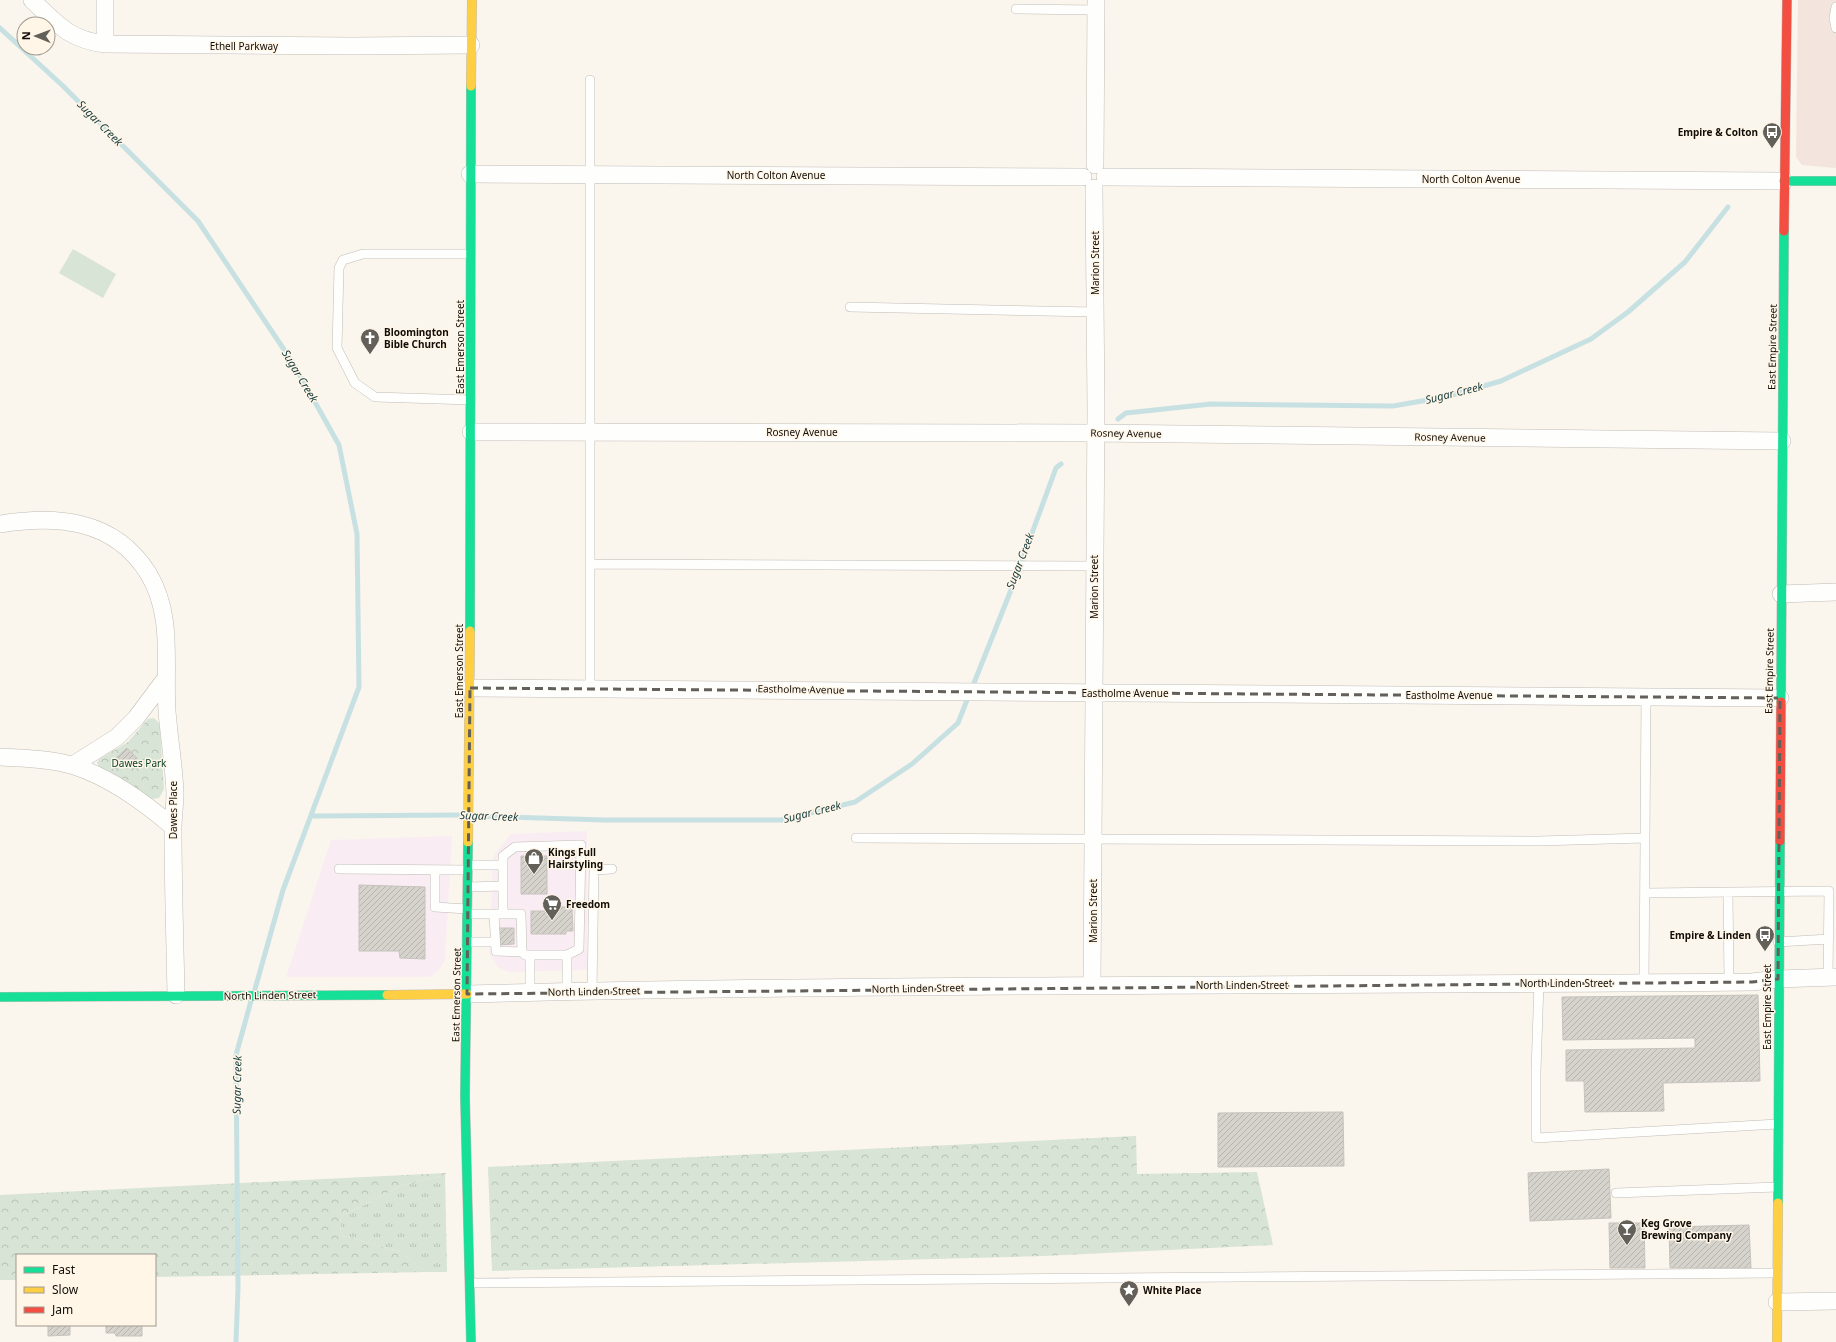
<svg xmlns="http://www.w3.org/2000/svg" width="1836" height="1342" viewBox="0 0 1836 1342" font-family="'Noto Sans',sans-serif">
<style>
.commercial{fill:#f9edf3}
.education{fill:#f3e5de}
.grass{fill:url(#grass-tufts)}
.forest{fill:url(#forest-crowns)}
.pitch{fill:#d7e4d6}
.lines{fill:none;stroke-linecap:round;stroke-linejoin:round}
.stream{stroke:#c7e1e2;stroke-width:5}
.building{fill:url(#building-hatch);stroke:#c6c2bc}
.lane-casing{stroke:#c0bcb6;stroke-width:10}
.street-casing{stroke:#c0bcb6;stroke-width:18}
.fast-casing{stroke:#c0bcb6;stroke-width:10}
.slow-casing{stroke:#c0bcb6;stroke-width:10}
.jam-casing{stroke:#c0bcb6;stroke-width:10}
.lane{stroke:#fefefc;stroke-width:9}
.street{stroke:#fefefc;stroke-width:17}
.fast{stroke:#16e098;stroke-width:9}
.slow{stroke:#ffcf43;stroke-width:9}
.jam{stroke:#f24e42;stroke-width:9}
.marked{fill:none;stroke:#635f59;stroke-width:3;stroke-dasharray:8 5;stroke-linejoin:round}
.labels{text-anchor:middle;stroke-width:3;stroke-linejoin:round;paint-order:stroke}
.street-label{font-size:10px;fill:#110e09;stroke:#fff6e8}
.poi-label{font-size:10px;font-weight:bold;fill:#110e09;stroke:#fff6e8;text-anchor:start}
.park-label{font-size:10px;fill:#043d23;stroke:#fff6e8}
.water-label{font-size:11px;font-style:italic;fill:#133a3e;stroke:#fff6e8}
</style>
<defs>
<pattern id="grass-tufts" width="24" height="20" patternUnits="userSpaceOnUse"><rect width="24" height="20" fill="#d7e4d6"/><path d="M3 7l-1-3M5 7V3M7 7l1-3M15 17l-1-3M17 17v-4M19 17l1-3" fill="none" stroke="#b8c2b6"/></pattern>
<pattern id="forest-crowns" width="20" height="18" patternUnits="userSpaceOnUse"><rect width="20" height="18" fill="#d7e4d6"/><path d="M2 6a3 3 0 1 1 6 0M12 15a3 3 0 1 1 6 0" fill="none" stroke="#b8c2b6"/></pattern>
<pattern id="building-hatch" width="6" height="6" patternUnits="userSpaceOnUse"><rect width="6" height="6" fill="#d6d2cc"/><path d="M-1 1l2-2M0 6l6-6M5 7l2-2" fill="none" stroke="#b7b3ae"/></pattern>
</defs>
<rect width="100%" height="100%" fill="#faf5ed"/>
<!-- commercial -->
<path class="commercial" d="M587 831V970L508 972 498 967 489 954 493 857 511 834Z
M452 836 445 960 439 970 430 977H286L331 840Z"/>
<!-- education -->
<path class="education" d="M1798 0H1836V168L1802 165 1796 157Z"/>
<!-- grass -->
<path class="grass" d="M445 1175 447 1272H425L401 1252 341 1235 340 1217 403 1185Z"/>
<!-- forest -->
<path class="forest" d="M154 718 159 723 160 728 164 789 159 798 151 799 99 768 97 762 101 758 128 742 148 719Z
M1136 1136 1137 1174 1257 1172 1273 1245 1043 1256 492 1271 488 1167Z
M446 1173 445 1175 403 1185 340 1217 341 1235 401 1252 425 1272 155 1277V1255H17V1280H0V1195Z"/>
<!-- pitch -->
<path class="pitch" d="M73 249 116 274 103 298 59 273Z"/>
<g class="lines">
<!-- stream -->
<path class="stream" d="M0 28 63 86 198 221 293 363 339 445 357 534 359 687 283 890 255 989
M1118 419 1126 413 1211 404 1393 406 1445 397 1501 381 1591 339 1628 312 1685 262 1728 207
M972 688 1011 590 1056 468 1061 464
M312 816 463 815
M473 816 604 820H781L855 802 912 764 958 723 969 695
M236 1342 238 1288 236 1055 251 1001"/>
</g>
<!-- building -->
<path class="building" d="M127 748 137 758 127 769 116 758Z
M521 856H547V894H521Z
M359 885 425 887V959L400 958 399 951H359Z
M559 907H572L573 931H566V934H531V911H559Z
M497 928H514V944L498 945Z
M1758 995 1760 1081 1663 1083 1664 1111 1585 1112 1584 1081H1566V1050L1695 1048V1038L1563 1040 1562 997Z
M1343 1112 1344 1166 1218 1167V1113Z
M1609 1169 1611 1218 1530 1221 1528 1173Z
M1609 1223H1644L1645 1268H1610Z
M1749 1225 1751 1268H1670L1669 1227Z
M48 1325H70V1335L48 1336Z
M106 1325H142V1336H116L115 1333H106Z"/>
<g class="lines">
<defs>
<path id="lane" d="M1836 7 1834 18 1836 28
M1016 9 1096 10
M470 254H363L343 260 339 268 337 348 355 383 375 397 471 400
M850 307 1095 312
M590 564 1094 566
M590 688V80
M856 838 1539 841 1645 838
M468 865H503
M339 869 468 870
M435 870V907L467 909
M468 887 503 886
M1646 893 1829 891 1828 977
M1728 893 1729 982
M468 914H521L522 952 525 955H567V992
M494 914 496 951 522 952
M503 914V856L515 847 581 845 579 949 567 955
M467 942H494
M1778 942 1829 939
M530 955V993
M1539 983 1536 1071V1138L1777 1124
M1644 983 1646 697
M592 991 594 870 612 869
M1616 1193 1777 1187
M470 1283 1776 1273"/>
<path id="street" d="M32 0C56 23 69 40 105 44L352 46 471 45
M105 44V0
M1095 165 1096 0
M470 174 1083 177
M1105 177 1784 181
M471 432 1094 433 1782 441
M0 524C57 515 114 519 148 573 174 615 164 664 167 711 169 738 174 765 175 793 175 805 173 817 173 829 173 884 175 940 176 995
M1781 594 1836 592
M470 688 1780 698
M0 757C22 758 53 759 74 766 109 777 145 803 173 827
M73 765 117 737 136 718 166 678
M1092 986 1096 408 1094 188
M467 994C895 983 1324 986 1752 982L1778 979 1836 977
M1777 1302 1836 1301"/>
<path id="fast" d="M1784 181H1836
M470 631 471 86
M1781 702 1784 231
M468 842 465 1097 471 1342
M0 997 387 995
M1778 1203 1780 841"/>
<path id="slow" d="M471 86 472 0
M468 842 470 631
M387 995 467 994
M1777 1342 1778 1203"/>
<path id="jam" d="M1784 231 1787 0
M1780 841 1781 702"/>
</defs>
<!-- lane casing -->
<use href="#lane" class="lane-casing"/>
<!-- street casing -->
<use href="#street" class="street-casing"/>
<!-- fast casing -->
<use href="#fast" class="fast-casing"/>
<!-- slow casing -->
<use href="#slow" class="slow-casing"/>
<!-- jam casing -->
<use href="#jam" class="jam-casing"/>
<!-- lane -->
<use href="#lane" class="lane"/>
<!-- street -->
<use href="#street" class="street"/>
<!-- fast -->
<use href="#fast" class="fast"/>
<!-- slow -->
<use href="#slow" class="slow"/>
<!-- jam -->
<use href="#jam" class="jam"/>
</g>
<!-- marked area -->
<path class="marked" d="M470 688 1780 698 1778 979 1752 982 467 994Z"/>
<!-- icons -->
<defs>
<symbol id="bus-pin" viewBox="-11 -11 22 30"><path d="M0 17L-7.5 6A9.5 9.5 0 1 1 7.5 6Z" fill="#635f59" stroke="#fff6e8"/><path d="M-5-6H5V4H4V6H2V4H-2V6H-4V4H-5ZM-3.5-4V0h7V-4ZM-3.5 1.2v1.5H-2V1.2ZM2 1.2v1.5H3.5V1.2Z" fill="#fff"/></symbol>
<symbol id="church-pin" viewBox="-11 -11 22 30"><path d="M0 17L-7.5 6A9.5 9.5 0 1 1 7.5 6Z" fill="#635f59" stroke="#fff6e8"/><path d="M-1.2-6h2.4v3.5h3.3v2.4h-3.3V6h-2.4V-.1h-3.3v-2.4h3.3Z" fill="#fff"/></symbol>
<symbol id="shop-pin" viewBox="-11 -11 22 30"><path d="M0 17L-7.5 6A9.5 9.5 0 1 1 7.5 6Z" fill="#635f59" stroke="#fff6e8"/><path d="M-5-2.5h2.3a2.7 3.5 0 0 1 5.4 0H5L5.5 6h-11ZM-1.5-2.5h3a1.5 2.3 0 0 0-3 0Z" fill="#fff"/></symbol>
<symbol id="supermarket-pin" viewBox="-11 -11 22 30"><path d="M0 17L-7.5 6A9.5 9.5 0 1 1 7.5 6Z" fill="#635f59" stroke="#fff6e8"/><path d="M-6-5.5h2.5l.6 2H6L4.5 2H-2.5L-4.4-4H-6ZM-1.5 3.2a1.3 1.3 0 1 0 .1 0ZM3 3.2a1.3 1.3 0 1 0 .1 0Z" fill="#fff"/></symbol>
<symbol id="bar-pin" viewBox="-11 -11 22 30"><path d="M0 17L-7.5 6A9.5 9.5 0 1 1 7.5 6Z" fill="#635f59" stroke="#fff6e8"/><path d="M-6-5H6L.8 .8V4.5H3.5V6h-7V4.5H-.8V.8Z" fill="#fff"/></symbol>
<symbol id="sight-pin" viewBox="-11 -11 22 30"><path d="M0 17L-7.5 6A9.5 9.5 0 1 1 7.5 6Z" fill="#635f59" stroke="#fff6e8"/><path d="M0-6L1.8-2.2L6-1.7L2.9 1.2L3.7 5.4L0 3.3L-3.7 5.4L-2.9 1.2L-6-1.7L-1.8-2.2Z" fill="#fff"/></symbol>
</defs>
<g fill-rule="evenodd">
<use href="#bus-pin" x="1761" y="121" width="22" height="30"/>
<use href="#church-pin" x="359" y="327" width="22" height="30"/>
<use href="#shop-pin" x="523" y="847" width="22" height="30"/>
<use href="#supermarket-pin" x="541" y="893" width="22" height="30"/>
<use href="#bus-pin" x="1754" y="924" width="22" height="30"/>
<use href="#bar-pin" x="1616" y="1218" width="22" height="30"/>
<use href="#sight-pin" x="1118" y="1279" width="22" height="30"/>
</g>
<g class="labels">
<!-- street labels -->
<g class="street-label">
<text x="244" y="50">Ethell Parkway</text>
<text x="776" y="179">North Colton Avenue</text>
<text x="1471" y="183">North Colton Avenue</text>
<text transform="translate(1095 263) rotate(-90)" y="4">Marion Street</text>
<text transform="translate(460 347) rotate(-90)" y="4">East Emerson Street</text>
<text transform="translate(1772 347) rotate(-89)" y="4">East Empire Street</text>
<text x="802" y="436">Rosney Avenue</text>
<text transform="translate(1126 433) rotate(1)" y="4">Rosney Avenue</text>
<text transform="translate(1450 437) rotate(1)" y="4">Rosney Avenue</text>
<text transform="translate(1094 587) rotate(-90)" y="4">Marion Street</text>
<text transform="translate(459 671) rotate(-90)" y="4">East Emerson Street</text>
<text transform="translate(1769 671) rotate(-89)" y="4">East Empire Street</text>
<text transform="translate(801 689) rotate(1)" y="4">Eastholme Avenue</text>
<text x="1125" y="697">Eastholme Avenue</text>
<text x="1449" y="699">Eastholme Avenue</text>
<text transform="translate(173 810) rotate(-90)" y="4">Dawes Place</text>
<text transform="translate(1093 911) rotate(-90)" y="4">Marion Street</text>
<text x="1566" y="987">North Linden Street</text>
<text x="1242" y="989">North Linden Street</text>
<text transform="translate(918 988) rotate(-1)" y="4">North Linden Street</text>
<text transform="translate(594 991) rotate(-1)" y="4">North Linden Street</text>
<text transform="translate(270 995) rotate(-1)" y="4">North Linden Street</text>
<text transform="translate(456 995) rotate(-89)" y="4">East Emerson Street</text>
<text transform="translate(1767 1007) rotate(-90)" y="4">East Empire Street</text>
</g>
<!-- poi labels -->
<g class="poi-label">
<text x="1758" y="136" text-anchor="end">Empire &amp; Colton</text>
<text x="384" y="336">Bloomington<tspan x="384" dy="12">Bible Church</tspan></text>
<text x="548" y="856">Kings Full<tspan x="548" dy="12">Hairstyling</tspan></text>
<text x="566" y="908">Freedom</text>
<text x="1751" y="939" text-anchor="end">Empire &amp; Linden</text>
<text x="1641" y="1227">Keg Grove<tspan x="1641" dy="12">Brewing Company</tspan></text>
<text x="1143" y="1294">White Place</text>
</g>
<!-- park labels -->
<g class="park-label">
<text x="139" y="767">Dawes Park</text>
</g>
<!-- water labels -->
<g class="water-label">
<text transform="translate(100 123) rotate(45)" y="4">Sugar Creek</text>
<text transform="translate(300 376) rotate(59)" y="4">Sugar Creek</text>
<text transform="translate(1454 393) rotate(-14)" y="4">Sugar Creek</text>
<text transform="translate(1020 561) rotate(-69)" y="4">Sugar Creek</text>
<text transform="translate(812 812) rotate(-14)" y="4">Sugar Creek</text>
<text transform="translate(489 816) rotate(2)" y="4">Sugar Creek</text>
<text transform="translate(237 1085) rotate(-89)" y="4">Sugar Creek</text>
</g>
</g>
<!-- legend -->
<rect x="16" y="1254" width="140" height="72" fill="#fff6e8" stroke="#a0998f"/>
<rect x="24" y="1267" width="20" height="6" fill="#16e098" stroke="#a0998f"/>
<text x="52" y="1274" font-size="12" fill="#110e09">Fast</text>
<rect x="24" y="1287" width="20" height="6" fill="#ffcf43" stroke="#a0998f"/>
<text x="52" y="1294" font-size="12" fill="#110e09">Slow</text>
<rect x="24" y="1307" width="20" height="6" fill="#f24e42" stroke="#a0998f"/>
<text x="52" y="1314" font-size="12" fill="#110e09">Jam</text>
<!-- north arrow -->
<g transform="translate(36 36) rotate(271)"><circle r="19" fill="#fff6e8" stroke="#a0998f"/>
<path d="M0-3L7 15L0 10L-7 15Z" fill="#635f59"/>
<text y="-6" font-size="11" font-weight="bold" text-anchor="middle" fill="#110e09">N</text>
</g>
</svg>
